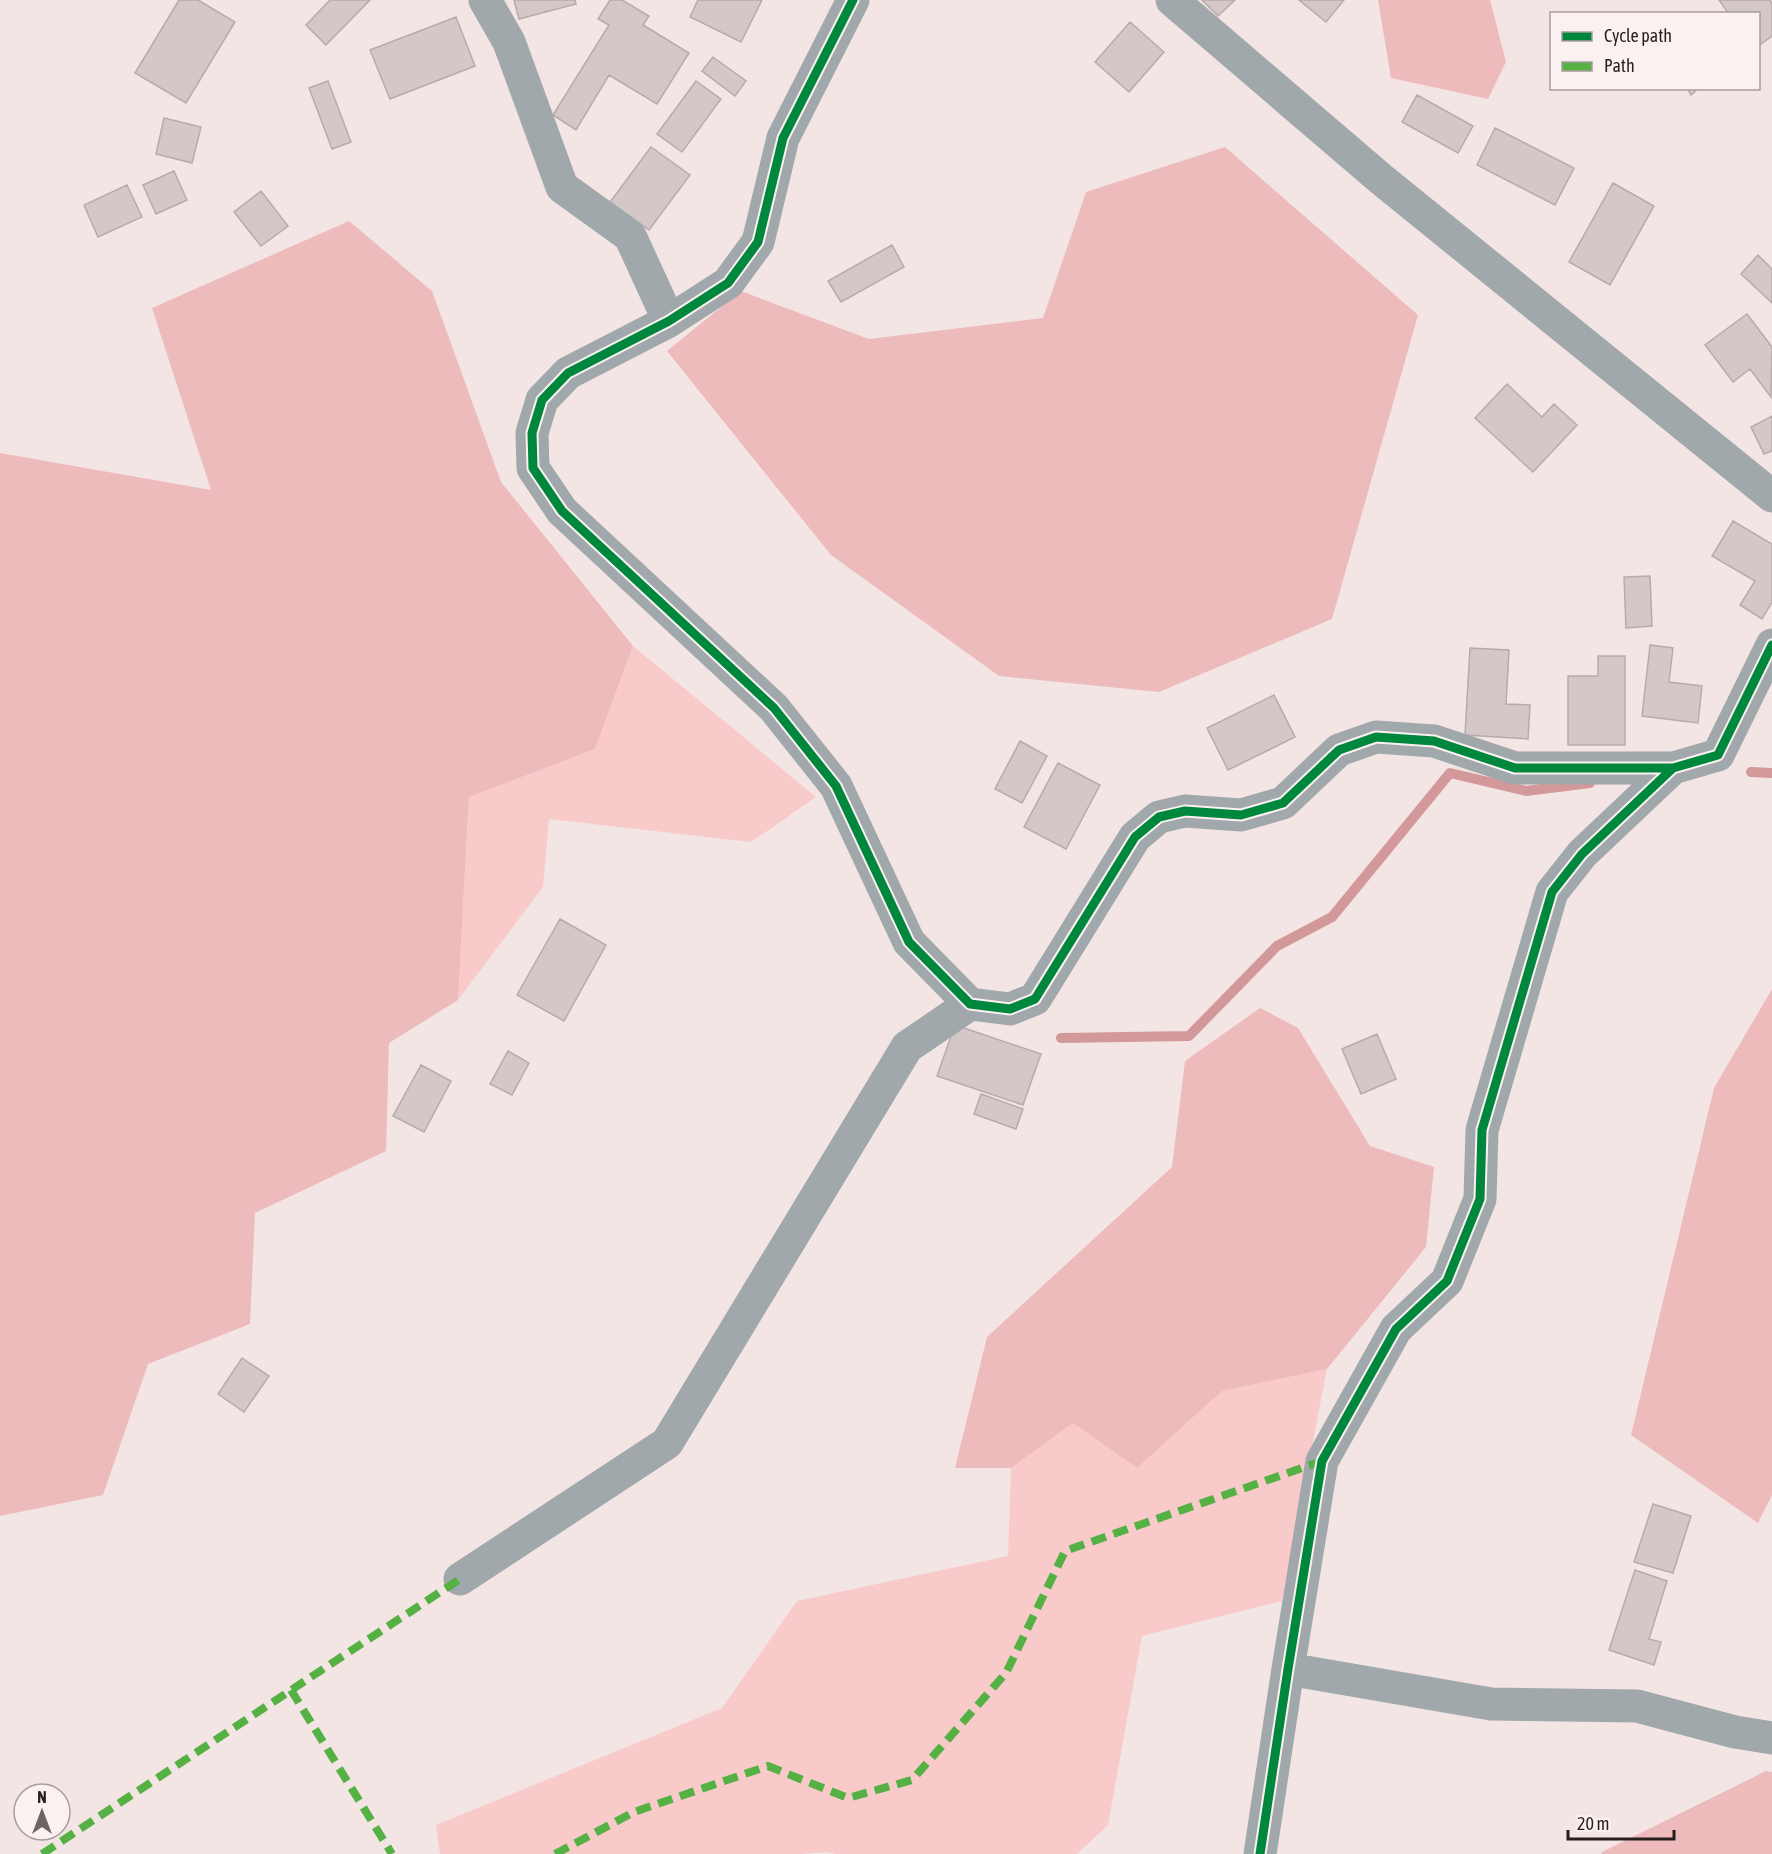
<svg xmlns="http://www.w3.org/2000/svg" width="1772" height="1854" viewBox="0 0 1772 1854" font-family="'Asap Condensed',sans-serif">
<style>
.green{fill:#f8caca}
.forest{fill:#edbbbc}
.lines{fill:none;stroke-linecap:round;stroke-linejoin:round}
.stream{stroke:#d3999a;stroke-width:10}
.building{fill:#d3c7c7;stroke:#b6abab;stroke-width:1.5}
.minor{stroke:#a0a8ab;stroke-width:33}
.quiet{stroke:#56b145;stroke-width:8;stroke-dasharray:15 8;stroke-linecap:butt}
.cycleway-casing{stroke:#fcf1f1;stroke-width:13}
.cycleway{stroke:#00873e;stroke-width:9}
</style>
<rect width="100%" height="100%" fill="#f4e5e5"/>
<!-- green -->
<path class="green" d="M633 646 816 797 751 842 549 819 543 887 458 1000 469 797 595 749Z
M1327 1369 1282 1601 1142 1636 1108 1825 1077 1854H836L827 1852 800 1854H440L436 1825 722 1708 797 1601 1008 1556 1011 1468 1073 1423 1137 1468 1222 1391Z"/>
<!-- forest -->
<path class="forest" d="M1378 0H1490L1506 62 1488 99 1391 78Z
M1225 147 1418 315 1332 619 1159 692 999 676 831 555 667 351 741 291 869 339 1043 318 1086 192Z
M349 221 432 291 501 482 633 646 595 749 469 797 458 1000 389 1043 386 1151 255 1213 250 1324 148 1364 103 1495 0 1516V453L211 490 152 308Z
M1772 989V1495L1758 1523 1631 1435 1714 1088Z
M1260 1008 1298 1028 1370 1146 1434 1167 1426 1247 1327 1369 1222 1391 1137 1468 1073 1423 1011 1468H955L987 1337 1172 1167 1185 1061Z
M1766 1771 1772 1772V1854H1601L1602 1852Z"/>
<g class="lines">
<!-- stream -->
<path class="stream" d="M1751 772 1772 773
M1061 1038 1189 1036 1277 946 1332 917 1450 773 1526 791 1590 783"/>
</g>
<!-- building -->
<path class="building" d="M179 0H198L235 22 186 103 135 73Z
M330 0H370L326 45 306 25Z
M514 0H575L576 4 519 19Z
M610 0H622L649 16 643 25 689 53 657 104 609 75 576 130 553 115 609 25 598 19Z
M698 0H762L741 42 690 17Z
M1202 0H1235L1218 16Z
M1299 0H1344L1326 22Z
M1719 0H1770L1772 3V36L1758 46V14H1729Z
M456 17 475 66 390 99 370 50Z
M1130 22 1164 52 1129 92 1095 62Z
M713 57 746 81 735 96 702 71Z
M328 81 351 142 332 149 309 88Z
M696 81 721 99 682 152 657 134Z
M1687 88H1699L1691 95Z
M1417 95 1473 126 1458 153 1402 122Z
M164 118 201 127 192 163 156 154Z
M1495 128 1574 168 1555 205 1477 165Z
M651 147 690 175 649 230 610 202Z
M174 171 187 200 156 214 143 185Z
M1613 183 1654 206 1610 285 1569 262Z
M127 185 142 217 98 237 84 205Z
M261 191 288 226 261 246 234 212Z
M892 245 904 267 841 302 828 281Z
M1758 255 1772 269V303L1741 274Z
M1747 314 1772 347 1771 397 1750 369 1733 382 1705 345Z
M1507 384 1542 417 1554 404 1577 425 1533 472 1475 418Z
M1772 416V451L1764 454 1751 427Z
M1733 521 1772 544V602L1762 619 1740 605 1755 581 1712 556Z
M1650 576 1652 626 1626 628 1624 577Z
M1650 645 1673 648 1669 682 1702 686 1698 723 1642 716Z
M1470 648 1509 650 1506 704 1530 705 1528 739 1465 735Z
M1598 656H1625V745H1568V676H1598Z
M1274 695 1295 737 1228 770 1207 728Z
M1020 741 1047 756 1022 803 995 789Z
M1058 763 1100 785 1066 849 1024 827Z
M560 919 606 945 564 1021 517 995Z
M955 1025 1041 1054 1023 1105 937 1076Z
M1377 1034 1396 1079 1361 1094 1342 1049Z
M508 1051 529 1063 512 1095 490 1084Z
M421 1065 451 1081 424 1132 393 1116Z
M981 1094 1023 1109 1016 1129 974 1114Z
M242 1358 269 1376 244 1412 218 1394Z
M1653 1504 1691 1516 1673 1573 1634 1562Z
M1635 1570 1667 1581 1649 1639 1661 1642 1654 1665 1609 1650Z"/>
<g class="lines">
<!-- minor -->
<path class="minor" d="M485 0 509 42 562 187 630 236 669 321
M853 0 783 138 758 242 728 283 669 321 568 373 542 400 532 433 533 468 562 511 774 708 836 786 909 942 970 1004 1010 1009 1035 999 1135 837 1159 817 1185 811 1241 815 1283 803 1339 750 1376 737 1434 741 1515 768H1673L1718 755 1772 645
M1172 0 1381 179 1772 496
M460 1579 667 1443 907 1047 970 1004
M1288 1669 1491 1704 1637 1706 1735 1732 1772 1738
M1260 1854 1288 1669 1322 1461 1396 1329 1447 1281 1480 1199 1482 1130 1552 892 1582 854 1673 768"/>
<!-- quiet -->
<path class="quiet" d="M291 1690 392 1854
M42 1854 460 1579
M555 1854 634 1812 768 1766 848 1798 912 1780 1006 1673 1065 1551 1322 1461"/>
<defs>
<path id="cycleway" d="M853 0 783 138 758 242 728 283 669 321 568 373 542 400 532 433 533 468 562 511 774 708 836 786 909 942 970 1004 1010 1009 1035 999 1135 837 1159 817 1185 811 1241 815 1283 803 1339 750 1376 737 1434 741 1515 768H1673L1718 755 1772 645
M1260 1854 1288 1669 1322 1461 1396 1329 1447 1281 1480 1199 1482 1130 1552 892 1582 854 1673 768"/>
</defs>
<!-- cycleway casing -->
<use href="#cycleway" class="cycleway-casing"/>
<!-- cycleway -->
<use href="#cycleway" class="cycleway"/>
</g>
<!-- legend -->
<rect x="1550" y="12" width="210" height="78" fill="#fcf1f1" stroke="#a79d9d" stroke-width="1.5"/>
<rect x="1562" y="32" width="30" height="9" fill="#00873e" stroke="#a79d9d" stroke-width="1.5"/>
<text x="1604" y="42" font-size="18" fill="#281e1e">Cycle path</text>
<rect x="1562" y="62" width="30" height="9" fill="#56b145" stroke="#a79d9d" stroke-width="1.5"/>
<text x="1604" y="72" font-size="18" fill="#281e1e">Path</text>
<!-- north arrow -->
<g transform="translate(42 1812)"><circle r="28" fill="#fcf1f1" stroke="#a79d9d" stroke-width="1.5"/>
<path d="M0-4.5L10 22L0 15L-10 22Z" fill="#6f6464"/>
<text y="-9" font-size="16" font-weight="bold" text-anchor="middle" fill="#281e1e">N</text>
</g>
<!-- scale -->
<path d="M1568 1830v9h106v-9" fill="none" stroke="#281e1e" stroke-width="3"/>
<text x="1577" y="1830" font-size="18" fill="#281e1e" stroke="#fcf1f1" stroke-width="4.5" paint-order="stroke">20 m</text>
</svg>
